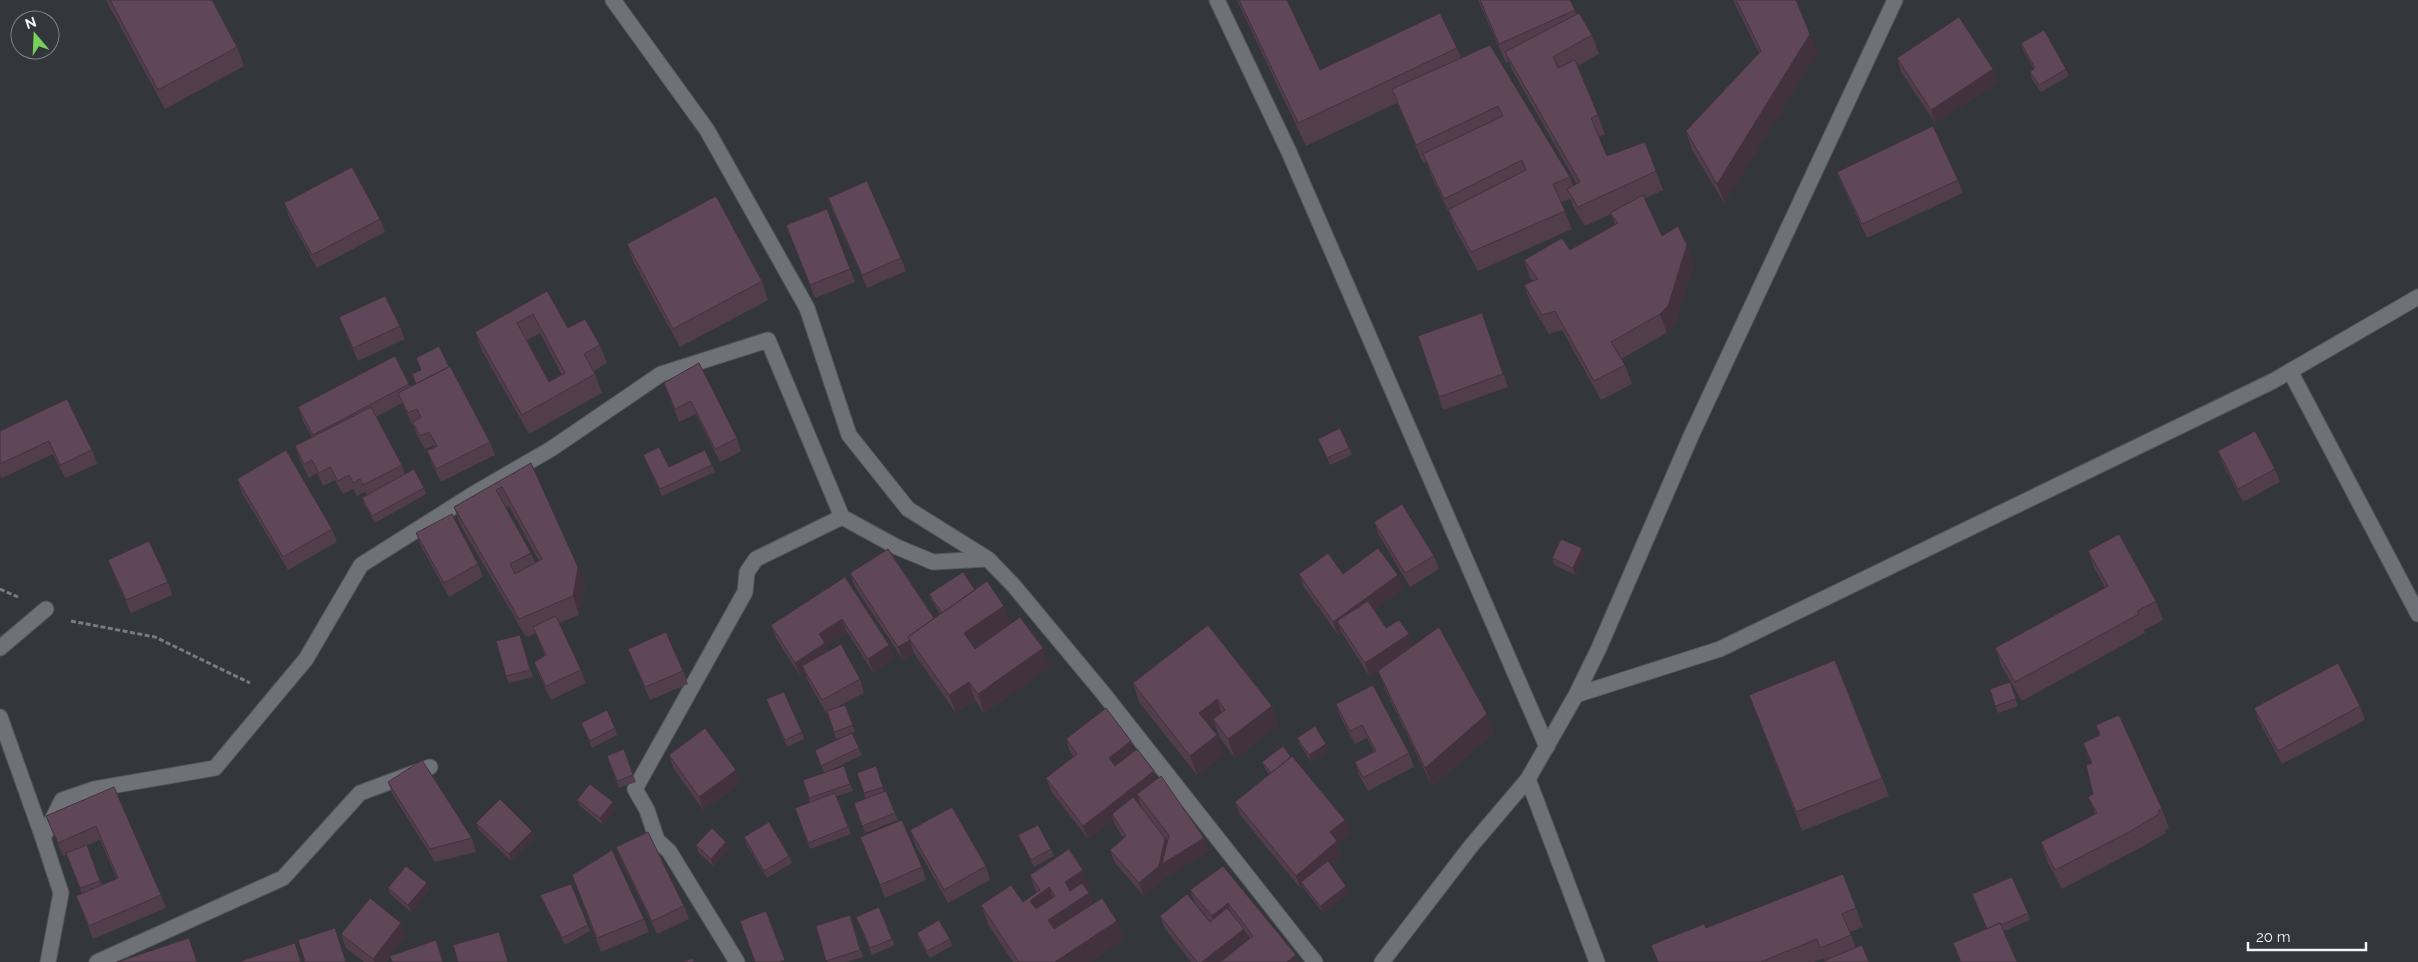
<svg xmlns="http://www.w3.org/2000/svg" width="2418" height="962" viewBox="0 0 2418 962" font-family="Raleway,sans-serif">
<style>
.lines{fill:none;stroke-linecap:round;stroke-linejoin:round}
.minor-casing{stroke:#535559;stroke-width:17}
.path{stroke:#787b7f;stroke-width:3;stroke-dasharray:5 2.5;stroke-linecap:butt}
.minor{stroke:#6e7177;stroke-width:15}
.wall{fill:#523d4d;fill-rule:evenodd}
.shaded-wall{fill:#42323e}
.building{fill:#5f4759;stroke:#42323e;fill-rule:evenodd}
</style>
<rect width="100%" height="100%" fill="#33363b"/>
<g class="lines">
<defs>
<path id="minor" d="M613 0 707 130 807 308 849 435 908 509 988 559
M1217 0 1289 152 1547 747
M2290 371 2418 614
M0 648 46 609
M1576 695 1720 649 2273 381 2418 297
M0 717 43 838
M1528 779 1597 962
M48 962 61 893 43 838 62 800 94 789 215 768 306 659 361 565 475 493 551 449 661 374 768 340 842 517 897 547 933 562 988 559 1014 586 1103 693 1315 962
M97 962 283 878 360 793 430 767
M737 962 669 851 657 840 647 810 635 789 745 592 747 572 756 559 842 517
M1382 962 1471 846 1528 779 1576 695 1599 648 1691 436 1895 0"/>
</defs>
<!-- minor casing -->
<use href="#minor" class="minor-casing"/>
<!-- path -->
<path class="path" d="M0 589 18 597
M71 621 155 637 250 683"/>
<!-- minor -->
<use href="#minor" class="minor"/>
</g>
<!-- wall -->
<path class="wall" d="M106 0H212L237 47 244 66 165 109Z
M1237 0H1287L1320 70 1457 48 1461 58 1570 177 1573 186 1577 184 1512 70 1509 61 1506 63 1478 0H1522L1575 10 1576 14 1592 35 1599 54 1578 66 1598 115 1605 134 1599 137 1607 156 1645 142 1663 190 1644 199 1662 236 1687 245 1694 264 1675 324 1667 333 1621 359 1625 365 1632 384 1601 400 1562 330 1549 334 1531 304 1524 285 1533 281 1530 278 1524 260 1570 250 1615 225 1611 214 1585 226 1574 208 1570 199 1561 202 1572 229 1478 271 1455 229 1451 217 1430 173 1426 162 1423 163 1397 103 1306 146Z
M1733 0H1796L1817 53 1724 203 1692 150 1686 131 1759 53Z
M2021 43 2066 69 2069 76 2041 92 2032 79 2030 72 2034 69 2023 50Z
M1897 58 1993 69 1998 82 1935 123 1901 72Z
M1837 172 1958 180 1963 193 1867 238 1842 185Z
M828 198 901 258 906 271 867 288 833 212Z
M284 203 380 219 385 232 317 268 289 217Z
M791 238 850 269 855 282 815 298Z
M627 244 762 281 768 300 680 347 634 263Z
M547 291 568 328 600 345 607 363 594 371 602 393 529 434 482 351 475 332ZM540 333 562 375 549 382 527 340Z
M1482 313 1508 387 1443 410 1418 336Z
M339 317 400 326 405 339 358 361 344 330Z
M416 358 449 367 490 442 495 455 441 482 432 464 427 451 435 447 434 445 425 449 417 435 414 426H413L402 403 376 417 402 465 405 474 424 488 426 494 375 523 364 505 362 498 367 495 365 492 357 496 353 489 343 494 335 480 323 486 317 473 309 478 300 460 295 446 312 437 303 421 298 407 409 384 410 387 416 384 412 374 421 370Z
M699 363 737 438 741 451 720 462 696 414 679 422 664 383Z
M67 399 92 450 97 464 65 478 53 454 2 478 0 474V431Z
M1318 439 1349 448 1352 455 1330 465Z
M2218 451 2275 469 2280 482 2243 502 2223 464Z
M643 455 669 467 712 465 715 472 662 496Z
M531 463 578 567 585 585 579 615 559 623 581 670 586 683 551 700 539 675 534 662 545 656 536 633 526 637 461 526 454 507ZM509 506 539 561 535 563 531 553 506 508Z
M237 479 332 529 337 542 288 570 242 493Z
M1374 522 1434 556 1439 569 1410 587 1379 535Z
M416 533 478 564 483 577 449 597 421 546Z
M2088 551 2156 601 2163 620 2144 630 2145 633 2022 701 2002 667 1995 648 2105 588 2095 569Z
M1585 555 1575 575 1554 565 1552 558Z
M108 560 168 582 172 595 131 613 113 573Z
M850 573 934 618 940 614 932 601 929 594 975 590 1004 606 1010 624 1050 667 984 713 975 700 956 713 915 655 914 653 903 660 855 587Z
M1299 574 1398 575 1403 588 1373 610 1386 628 1413 645 1487 714 1494 733 1432 786 1385 689 1379 671 1370 677 1341 632 1338 635 1304 587Z
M845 577 889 645 894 658 873 672 847 632 826 646 828 651 860 679 864 693 837 707 845 705 855 732 852 733 862 755 824 773 815 750 851 734 836 739 827 713H826L807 679 805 673 800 676 776 638 771 625Z
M520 635 533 677 509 683 506 676Z
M628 649 683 671 688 684 650 700 633 662Z
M2010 682 2018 706 1998 713 1990 689Z
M1133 683 1272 706 1278 725 1235 758 1220 738 1215 725 1211 728 1224 754 1197 775 1139 702Z
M1749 695 1882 778 1889 796 1802 831Z
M766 699 802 732 804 739 787 747Z
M1336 704 1409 753 1414 767 1368 791 1359 775 1355 762 1374 751 1367 738 1355 744 1341 718Z
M2360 706 2365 720 2282 764 2259 721 2254 708Z
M581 723 615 728 617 735 592 748Z
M2096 725 2162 809 2169 828 2165 830 2166 833 2138 849 2062 889 2047 861 2041 842 2095 814 2088 797 2093 794 2091 763 2083 743 2099 735Z
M1297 738 1329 751 1311 762 1300 745Z
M1066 739 1135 751 1154 771 1156 779 1204 838 1209 851 1167 877 1165 873 1164 879 1144 896 1115 863 1110 850 1124 839 1116 827 1113 819 1088 839 1051 791 1046 778 1074 757 1070 752ZM1139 800 1141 807 1137 801ZM1142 809 1167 840V844L1165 838Z
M624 749 636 782 619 788 607 756Z
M669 755 741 783 703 810 674 769Z
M1291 757 1345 820 1350 833 1338 843 1342 855 1330 864 1349 893 1323 913 1303 887 1301 889 1240 815 1235 802 1269 774 1265 769 1262 762Z
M844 766 853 791 837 796 851 834 810 849 795 808 810 802 803 780Z
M876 766 884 792 886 791 898 820 865 833 854 803 866 799 857 773Z
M388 782 472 838 476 852 435 862 393 795Z
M114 787 161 895 166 908 93 939 76 896 82 894 67 854 63 856 51 829 46 816ZM100 840 117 879 102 885 87 845Z
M577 800 616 809 603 825 580 806Z
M476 823 532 831 535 838 511 861 479 830Z
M910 830 986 866 990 880 948 903 915 844Z
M1018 835 1051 849 1054 856 1034 867 1021 842Z
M744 837 789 856 792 863 767 878 746 844Z
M860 837 922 867 926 880 885 898Z
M726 842 729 849 713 866 698 852 696 845Z
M616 847 684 906 689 919 657 934 621 860Z
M1223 866 1296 955 1299 962H1191L1165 929 1160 916 1210 921 1195 903 1190 890ZM1245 932 1250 938 1248 940Z
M1843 874 1863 927 1850 932 1856 948 1825 961 1824 958 1814 962H1658L1651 945 1706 928Z
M572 875 644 919 649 932 601 952Z
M1030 875 1090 889 1087 890 1093 904 1117 921 1124 939 1090 962H1013L988 924 981 905 1023 902 1036 893Z
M427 883 429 890 411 912 390 894 388 888Z
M540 895 588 925 590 931 565 945 543 902Z
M2028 913 2030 920 2004 931 2017 962H1960L1953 943Z
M850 915 863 957 847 962H827L816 926Z
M856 917 892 939 895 945 872 955Z
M917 933 950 939 952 946 930 958 919 940Z
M341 934 406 936 386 962H364L346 948Z"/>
<!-- shaded-wall -->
<path class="shaded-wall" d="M1810 34 1817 53 1724 203 1717 184Z
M1993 69 1998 82 1935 123 1931 110Z
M1687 245 1694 264 1675 324 1667 333 1660 314Z
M1582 548 1585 555 1575 575 1573 568Z
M578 567 585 585 579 615 573 596Z
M1398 575 1403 588 1344 631 1337 621 1341 632 1338 635 1333 622Z
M1004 606 1011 624 971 652 964 633Z
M842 619 847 632 826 646 830 656 802 666 805 673 800 676 795 663 819 634Z
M1409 634 1414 648 1370 677 1365 663Z
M910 640 914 653 903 660 898 647Z
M889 645 894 658 873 672 868 659Z
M1043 648 1050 667 984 713 978 694Z
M969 682 975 700 956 713 949 695Z
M1217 699 1223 718 1213 719 1215 725 1206 732 1199 713Z
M1272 706 1278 725 1235 758 1228 739Z
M1487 714 1494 733 1432 786 1425 768Z
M1217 735 1224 754 1197 775 1190 756Z
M1131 741 1136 754 1113 771 1109 758Z
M1326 744 1329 751 1311 762 1309 755Z
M736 770 741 783 703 810 699 797Z
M1154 771 1158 785 1137 794 1139 800 1114 819 1112 814 1113 819 1088 839 1083 826Z
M613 802 616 809 603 825 600 818Z
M1345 820 1350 833 1338 843 1342 855 1304 886 1301 882 1303 887 1301 889 1296 876 1330 832Z
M532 831 535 838 511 861 509 854Z
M1165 838 1169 852 1204 838 1209 851 1167 877 1165 873 1164 879 1144 896 1139 883Z
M726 842 729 849 713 866 711 859Z
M1083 870 1090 889 1071 901 1065 882Z
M427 883 429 890 411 912 408 905Z
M1346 886 1349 893 1323 913 1320 906Z
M1049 887 1056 906 1037 919 1030 901Z
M1089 893 1096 911 1055 938 1048 920Z
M1228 903 1232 916 1216 929 1212 916Z
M1117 921 1124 939 1090 962H1055Z
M401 923 406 936 386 962H374L373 959Z
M1244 929 1249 942 1224 962H1202Z
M499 932 504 945 509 962H508Z
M1296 955 1299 962H1287Z"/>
<!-- building -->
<path class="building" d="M110 0H212L237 47 158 90Z
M1239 0H1287L1320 70 1440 13 1457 48 1298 123Z
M1480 0H1570L1575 10 1499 44Z
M1736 0H1796L1810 34 1717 184 1686 131 1761 51Z
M1579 13 1592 35 1553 57 1558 68 1575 60 1598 115 1591 118 1607 156 1645 142 1656 171 1578 207 1567 189 1580 182 1505 52Z
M1959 17 1993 69 1931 110 1897 58Z
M2044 30 2066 69 2039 85 2030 72 2035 68 2021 43Z
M1490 45 1570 177 1553 184 1565 211 1471 252 1448 210 1526 170 1522 160 1444 199 1423 154 1503 116 1498 106 1416 145 1392 89Z
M1933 126 1958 180 1862 224 1837 172Z
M352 167 380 219 312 255 284 203Z
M867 181 901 258 862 275 828 198Z
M1643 195 1662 236 1678 226 1687 245 1668 306 1660 314 1611 342 1625 365 1594 381 1555 311 1542 315 1524 285 1538 279 1524 260 1562 238 1570 250 1618 223 1610 213Z
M716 196 762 281 673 329 627 244Z
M827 209 850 269 810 285 786 225Z
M547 291 568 328 585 319 600 345 584 354 595 374 522 415 475 332ZM533 314 565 373 549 382 517 323Z
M385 296 400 326 353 348 339 317Z
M1482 313 1503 374 1439 397 1418 336Z
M439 346 449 367 416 384 412 374 421 370 416 358Z
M395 356 409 384 313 435 298 407Z
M699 363 737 438 715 449 691 401 675 409 664 383Z
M450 366 490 442 436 469 427 451 437 446 429 432 420 436 413 422 421 417 417 409 408 413 398 393Z
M67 399 92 450 60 465 49 441 0 464V431Z
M371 407 402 465 363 485 360 479 353 483 349 475 338 481 330 467 319 473 312 460 304 464 295 446Z
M1340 428 1349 448 1327 458 1318 439Z
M2255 431 2275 469 2238 489 2218 451Z
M659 447 669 467 705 450 712 465 660 489 643 455Z
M286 450 332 529 283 557 237 479Z
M531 463 578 567 573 596 519 619 454 507ZM502 487 542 559 515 574 510 564 531 553 496 490Z
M414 469 424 488 372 516 362 498Z
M1402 504 1434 556 1405 573 1374 522Z
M452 514 478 564 444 583 416 533Z
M2119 534 2156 601 2137 611 2139 614 2015 682 1995 648 2108 586 2088 551Z
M1561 539 1582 548 1573 568 1552 558Z
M149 541 168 582 126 600 108 560Z
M1378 548 1398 575 1333 622 1299 574 1328 553 1343 574Z
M888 549 934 618 908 637 910 640 898 647 850 573Z
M963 572 975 590 942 613 929 594Z
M845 577 889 645 868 659 842 619 819 634 825 643 795 663 771 625Z
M987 581 1004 606 964 633 975 649 1020 617 1043 648 978 694 969 682 949 695 908 637Z
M1368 601 1386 628 1399 620 1409 634 1365 663 1337 621Z
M556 616 581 670 546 686 534 662 546 655 533 627Z
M1208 625 1272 706 1228 739 1213 719 1225 710 1217 699 1199 713 1217 735 1190 756 1133 683Z
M1439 627 1487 714 1425 768 1378 671Z
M666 632 683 671 645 687 628 649Z
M520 635 530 670 506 676 496 641Z
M841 644 860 679 822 700 802 666Z
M1835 660 1882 778 1796 812 1749 695Z
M2338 663 2360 706 2278 751 2254 708Z
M2010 682 2016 699 1995 706 1990 689Z
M1373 685 1409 753 1363 778 1355 762 1376 751 1362 725 1350 731 1336 704Z
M784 692 802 732 785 740 766 699Z
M845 705 853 725 834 732 827 711Z
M1106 708 1131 741 1109 758 1115 766 1137 749 1154 771 1083 826 1046 778 1077 754 1066 739Z
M607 710 615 728 590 741 581 723Z
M2119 715 2162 809 2158 811 2159 814 2131 831 2055 870 2041 842 2097 813 2088 797 2093 794 2086 765 2092 763 2083 743 2100 735 2096 725Z
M1315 726 1326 744 1309 755 1297 738Z
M705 728 736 770 699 797 669 755Z
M852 733 859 748 821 766 815 750Z
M1283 746 1291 757 1271 773 1262 762Z
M624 749 633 775 617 781 607 756Z
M1292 756 1345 820 1330 832 1337 841 1296 876 1235 802Z
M422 760 472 838 430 849 388 782Z
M844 766 850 784 809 798 803 780Z
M876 766 883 787 864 793 857 773Z
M1161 776 1204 838 1162 864 1169 835 1137 794Z
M590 784 613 802 600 818 577 800Z
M114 787 161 895 89 926 76 896 118 878 96 826 58 843 46 816Z
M886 791 895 813 862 826 854 803Z
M835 793 848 827 808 843 795 808Z
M1133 797 1165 838 1159 866 1139 883 1110 850 1126 836 1112 814Z
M500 799 532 831 509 854 476 823Z
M952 807 986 866 944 890 910 830Z
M902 820 922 867 880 885 860 837Z
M769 822 789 856 764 871 744 837Z
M1038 825 1051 849 1031 860 1018 835Z
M712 828 726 842 711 859 696 845Z
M648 832 684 906 652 921 616 847Z
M87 845 100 881 80 888 66 853Z
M1069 849 1083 870 1065 882 1070 891 1082 883 1089 893 1048 920 1054 929 1102 898 1117 921 1055 962H1019L981 905 1011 885 1023 902 1040 890 1030 875ZM1049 887 1055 896 1036 909 1030 901Z
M612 850 644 919 597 938 572 875Z
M1328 861 1346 886 1320 906 1301 882Z
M406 866 427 883 408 905 388 888Z
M1223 866 1296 955 1287 962H1220L1253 936 1228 903 1212 916 1190 890Z
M1843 874 1856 908 1842 914 1851 935 1820 948 1817 939 1760 962H1658L1651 945 1704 924 1706 928Z
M2012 877 2028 913 2001 925 2000 923 1987 929 1972 894Z
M571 884 588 925 562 938 540 895Z
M1187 894 1210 922 1227 908 1244 929 1202 962H1197L1160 916Z
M370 898 401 923 373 959 341 934Z
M879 907 892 939 870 948 856 917Z
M766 911 785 960 779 962H755L740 921Z
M850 915 860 950 826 961 816 926Z
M939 920 950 939 927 951 917 933Z
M2000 923 2017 962H1961L1953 943Z
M335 928 346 962H305L298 940Z
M499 932 508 962H458L453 945Z
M189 938 197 962H117Z
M436 940 443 962H392L390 956Z
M295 943 301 962H241V961Z
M1862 945 1869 962H1821Z
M693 958 694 962H682Z"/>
<!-- north arrow -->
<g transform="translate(35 35) rotate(341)"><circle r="24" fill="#33363b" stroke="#7f8286"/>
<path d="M0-4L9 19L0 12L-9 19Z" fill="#76d25a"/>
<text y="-8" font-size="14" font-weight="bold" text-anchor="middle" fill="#f1f3f6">N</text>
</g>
<!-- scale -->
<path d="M2248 942v8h118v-8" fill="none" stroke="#f1f3f6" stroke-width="2.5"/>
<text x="2256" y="942" font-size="15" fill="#f1f3f6" stroke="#33363b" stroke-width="4" paint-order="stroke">20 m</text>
</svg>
